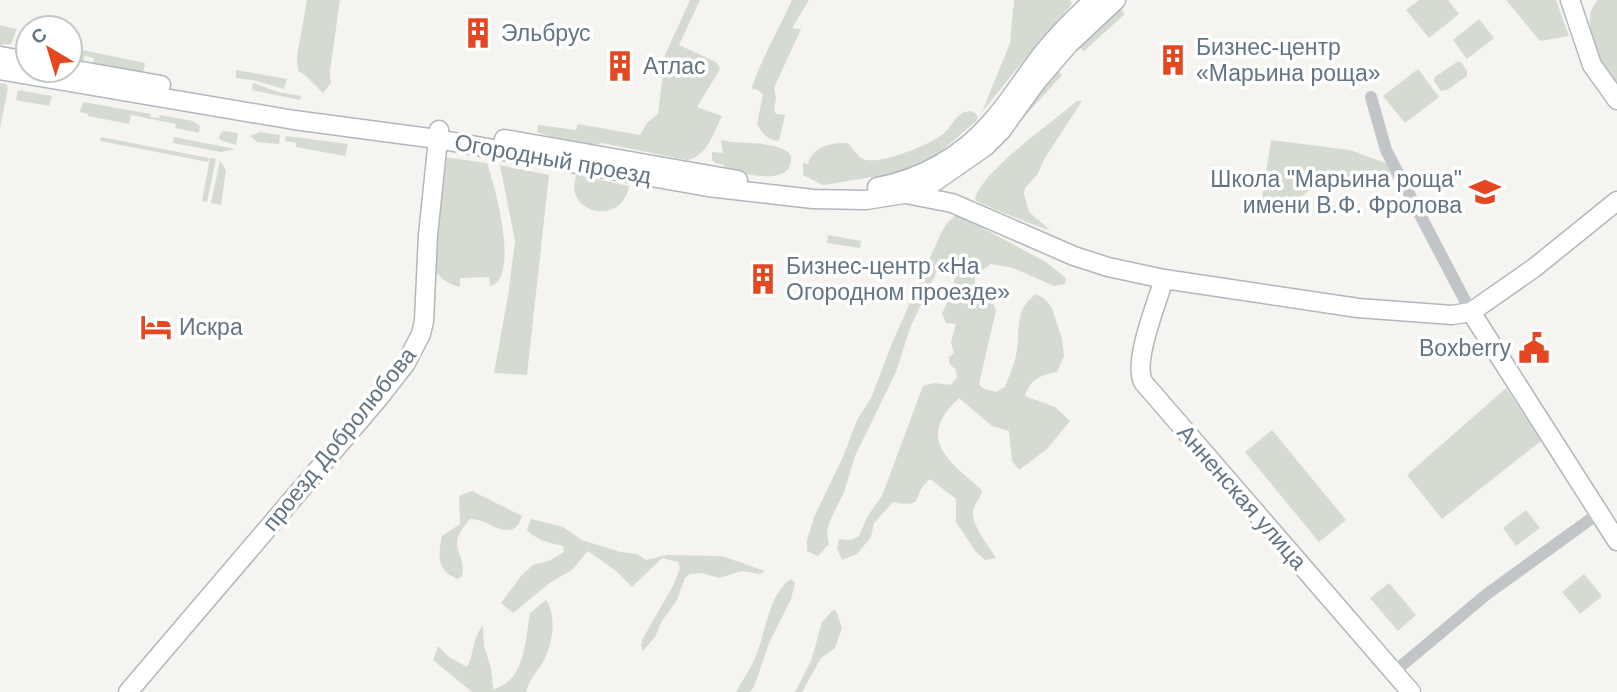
<svg xmlns="http://www.w3.org/2000/svg" width="1617" height="692" viewBox="0 0 1617 692" font-family="Helvetica,sans-serif">
<style>
.green{fill:#d5dbd1}
.lines{fill:none;stroke-linecap:round;stroke-linejoin:round}
.secondary-casing{stroke:#b1b7bb;stroke-width:21}
.street{stroke:#c1c5c8;stroke-width:12}
.secondary{stroke:#fff;stroke-width:18}
.labels{text-anchor:middle;stroke-width:7;stroke-linejoin:round;paint-order:stroke}
.poi-label{font-size:23px;fill:#637582;stroke:#fff;text-anchor:start}
.street-label{font-size:23px;fill:#637582;stroke:#fff}
</style>
<rect width="100%" height="100%" fill="#f5f4f0"/>
<!-- green -->
<path class="green" d="M307 0H340L330 71 331 83 323 93 305 75 298 71 297 56Z
M690 0H700L679 45 716 62 720 69 697 107 722 116C714 132 707 157 687 160L602 143C581 149 557 138 537 132L538 125 576 130 578 124 640 135 647 123 658 114 665 55Z
M792 0H809L792 28 801 29 774 88 776 98 774 110 776 114 785 115 779 141C767 140 762 133 757 124L763 94 756 89 753 90 752 87C762 57 779 29 792 0Z
M1014 0H1070L1072 4 1036 45 982 112 1010 43Z
M1419 0H1448L1459 14 1429 38 1406 10Z
M1506 0H1556L1569 36 1540 41Z
M1598 0H1617V82C1600 64 1577 21 1598 0Z
M1118 6 1125 14 1084 51 1076 44Z
M1479 19 1494 38 1467 59 1453 40Z
M0 25 17 29 11 44 0 45Z
M78 49 145 63 143 74 93 65 94 58 85 56 83 63 76 62Z
M1457 62H1461L1467 71V76L1447 90 1441 91 1434 81 1435 77Z
M1054 69 1062 75 1007 136Z
M1418 69 1439 97 1405 123 1383 96Z
M236 70 287 79 284 89 257 81 236 78Z
M0 83 6 84 8 88 0 128Z
M253 83 278 92 301 96 300 100 252 90Z
M18 90 52 96 49 106 16 100Z
M1077 101H1082L1045 158 1037 175 1025 188 1024 194 1029 212 1050 230C1042 229 981 204 975 200 979 173 1054 121 1077 101Z
M83 102 151 114 150 117 159 118 160 115 193 121 200 126 199 133 175 128 176 124 131 115 129 124 88 116V114L80 112Z
M970 111 975 113 978 118 975 122 938 154 888 181 872 177 823 185 803 175V163L808 164C813 145 832 143 848 143 852 148 858 156 863 159 878 166 929 145 942 135 953 127 954 113 970 111Z
M223 131 238 133 236 145 220 140 219 136Z
M260 132 280 135 279 144 257 142 250 136Z
M286 136 348 144 345 156 296 147V143L285 141Z
M101 137 209 158 208 162 100 141Z
M174 137 235 149 221 152 173 143Z
M721 140C742 145 767 140 786 151 790 153 792 156 791 160 789 188 742 172 724 170V165L716 163 712 160V152L723 153Z
M1271 140 1350 150 1391 165 1398 176 1374 189 1340 178 1324 179 1284 209 1262 199Z
M443 157 487 163C495 187 518 269 494 285L490 286 489 277 460 278V287C451 285 442 280 436 272Z
M210 158 216 159 207 202 202 201Z
M220 161 226 170 221 205 211 203Z
M500 165 549 175 527 375 494 373 508 296 515 241Z
M576 175 629 186C623 221 581 216 575 193 573 187 575 181 576 175Z
M955 216H960L1046 262 1066 278 1065 284 1054 286 1013 268 991 264 975 275V286L991 300 996 310 979 384 982 388 996 392 1005 387C1009 376 1014 366 1016 355 1022 330 1012 312 1036 294L1045 299 1052 308 1062 339 1064 356 1057 372C1041 375 1030 379 1025 396L1055 407 1070 421 1047 449 1019 470 1012 461 1009 431 992 426 959 398C915 439 948 460 982 490 981 499 974 503 973 511 971 525 989 546 996 558L985 560 976 552 956 522V499L930 479C910 495 927 509 893 502L874 523 871 537 857 554 842 560 837 549 839 539 851 540 859 536 867 517 882 496 923 386 934 383 951 385 957 377 956 370 949 363V357L954 353 951 342 956 324 946 323 942 313 950 297 957 270C951 266 943 266 937 271L910 328 896 372 855 456 844 492 829 523 827 533 829 544 818 556 807 551V540L814 517 843 457 857 420 871 398 893 341 941 233 947 223Z
M828 235 861 241 860 248 827 243Z
M1506 388 1541 441 1442 519 1407 475Z
M1272 430 1346 520 1319 542 1245 452Z
M472 491 522 516C513 547 487 517 470 519 443 551 467 548 462 576L458 579C436 571 438 556 442 536L460 524 459 496Z
M1526 510 1540 528 1516 546 1503 528Z
M531 519 563 527 582 540 620 552 637 554 646 560 667 555 722 556 765 571 760 574 742 571 719 578 702 573 690 574 685 578 677 600 662 621 655 637 643 651 641 646 642 640 674 584 680 568 678 562 662 558 632 587 616 571 588 551 572 570 551 582 513 613 501 603 521 576 533 565 549 561 564 552 563 546C550 543 536 540 527 530Z
M1584 574 1602 596 1580 614 1562 592Z
M791 579 795 583 791 599 769 643 754 687 750 692H736C743 679 752 667 757 653 766 630 769 594 791 579Z
M1389 583 1416 615 1398 631 1370 598Z
M546 600C557 615 553 644 543 662 536 673 529 680 526 692H472L433 660 438 646 449 657 467 667C475 652 471 642 483 625L484 646 491 668 493 689C526 681 525 640 530 613Z
M834 609 837 613 842 628 835 648 821 658 802 692H795L811 661 822 622Z"/>
<g class="lines">
<defs>
<path id="secondary" d="M1570 0 1592 65 1617 100
M0 56 28 61
M70 69 161 85
M0 70 294 120 437 139 708 187 813 199 866 200 904 194 933 183 986 146 1001 131 1037 81 1069 44 1116 0
M504 139 738 180
M877 187C921 179 962 156 991 122 1010 101 1025 76 1042 54 1058 34 1076 16 1094 0
M906 194 952 203 1074 256 1108 267 1164 279 1358 308 1452 315 1471 312 1534 268 1617 201
M1164 279C1157 303 1133 360 1143 382L1411 692
M1471 312 1617 541
M128 692 378 399 406 363 421 334 424 321 428 235 439 130"/>
</defs>
<!-- secondary casing -->
<use href="#secondary" class="secondary-casing"/>
<!-- street -->
<path class="street" d="M1371 97 1386 150 1471 312
M1394 672 1487 594 1599 513"/>
<!-- secondary -->
<use href="#secondary" class="secondary"/>
</g>
<!-- icons -->
<defs>
<symbol id="building-bare" viewBox="-9 -9 18 18"><path d="M-4-6H4V6H1V3H-1V6H-4ZM-2.5-4.3h1.7v1.8h-1.7ZM.8-4.3h1.7v1.8H.8ZM-2.5-1h1.7V.8h-1.7ZM.8-1h1.7V.8H.8Z" fill="#e54820" stroke="#fff" stroke-width="2.5" paint-order="stroke"/></symbol>
<symbol id="school-bare" viewBox="-9 -9 18 18"><path d="M0-5L7-2L0 1L-7-2ZM-4 1L0 2.5L4 1V4Q0 6-4 4Z" fill="#e54820" stroke="#fff" stroke-width="2.5" paint-order="stroke"/></symbol>
<symbol id="hotel-bare" viewBox="-9 -9 18 18"><path d="M-6-4.5h1.5V1H6V5H4.5V3h-9V5H-6ZM-4 0a1.8 1.8 0 1 1 3.6 0ZM.5 0V-2.5h3Q6-2.5 6 0Z" fill="#e54820" stroke="#fff" stroke-width="2.5" paint-order="stroke"/></symbol>
<symbol id="civic-bare" viewBox="-9 -9 18 18"><path d="M-.6-6.5H3V-4.5H.6V-3L4-1V1h2V6H-6V1h2V-1L-.6-3ZM-1.2 2.5V6h2.4V2.5Z" fill="#e54820" stroke="#fff" stroke-width="2.5" paint-order="stroke"/></symbol>
</defs>
<g fill-rule="evenodd">
<use href="#building-bare" x="456" y="11" width="44" height="44"/>
<use href="#building-bare" x="1151" y="38" width="44" height="44"/>
<use href="#building-bare" x="598" y="44" width="44" height="44"/>
<use href="#school-bare" x="1463" y="170" width="44" height="44"/>
<use href="#building-bare" x="741" y="257" width="44" height="44"/>
<use href="#hotel-bare" x="134" y="305" width="44" height="44"/>
<use href="#civic-bare" x="1512" y="326" width="44" height="44"/>
</g>
<g class="labels">
<!-- poi labels -->
<g class="poi-label">
<text x="501" y="41">Эльбрус</text>
<text x="1196" y="55">Бизнес-центр<tspan x="1196" dy="26">«Марьина роща»</tspan></text>
<text x="643" y="74">Атлас</text>
<text x="1462" y="187" text-anchor="end">Школа "Марьина роща"<tspan x="1462" dy="26">имени В.Ф. Фролова</tspan></text>
<text x="786" y="274">Бизнес-центр «На<tspan x="786" dy="26">Огородном проезде»</tspan></text>
<text x="179" y="335">Искра</text>
<text x="1511" y="356" text-anchor="end">Boxberry</text>
</g>
<!-- street labels -->
<g class="street-label">
<text transform="translate(553 159) rotate(10)" y="8">Огородный проезд</text>
<text transform="translate(339 439) rotate(-51)" y="8">проезд Добролюбова</text>
<text transform="translate(1242 497) rotate(49)" y="8">Анненская улица</text>
</g>
</g>
<!-- north arrow -->
<g transform="translate(49 49) rotate(322)"><circle r="33" fill="#ffffff" stroke="#c1c8cd" stroke-width="2"/>
<path d="M0-5L12 26L0 18L-12 26Z" fill="#e54820"/>
<text y="-10" font-size="19" font-weight="bold" text-anchor="middle" fill="#637582">С</text>
</g>
</svg>
